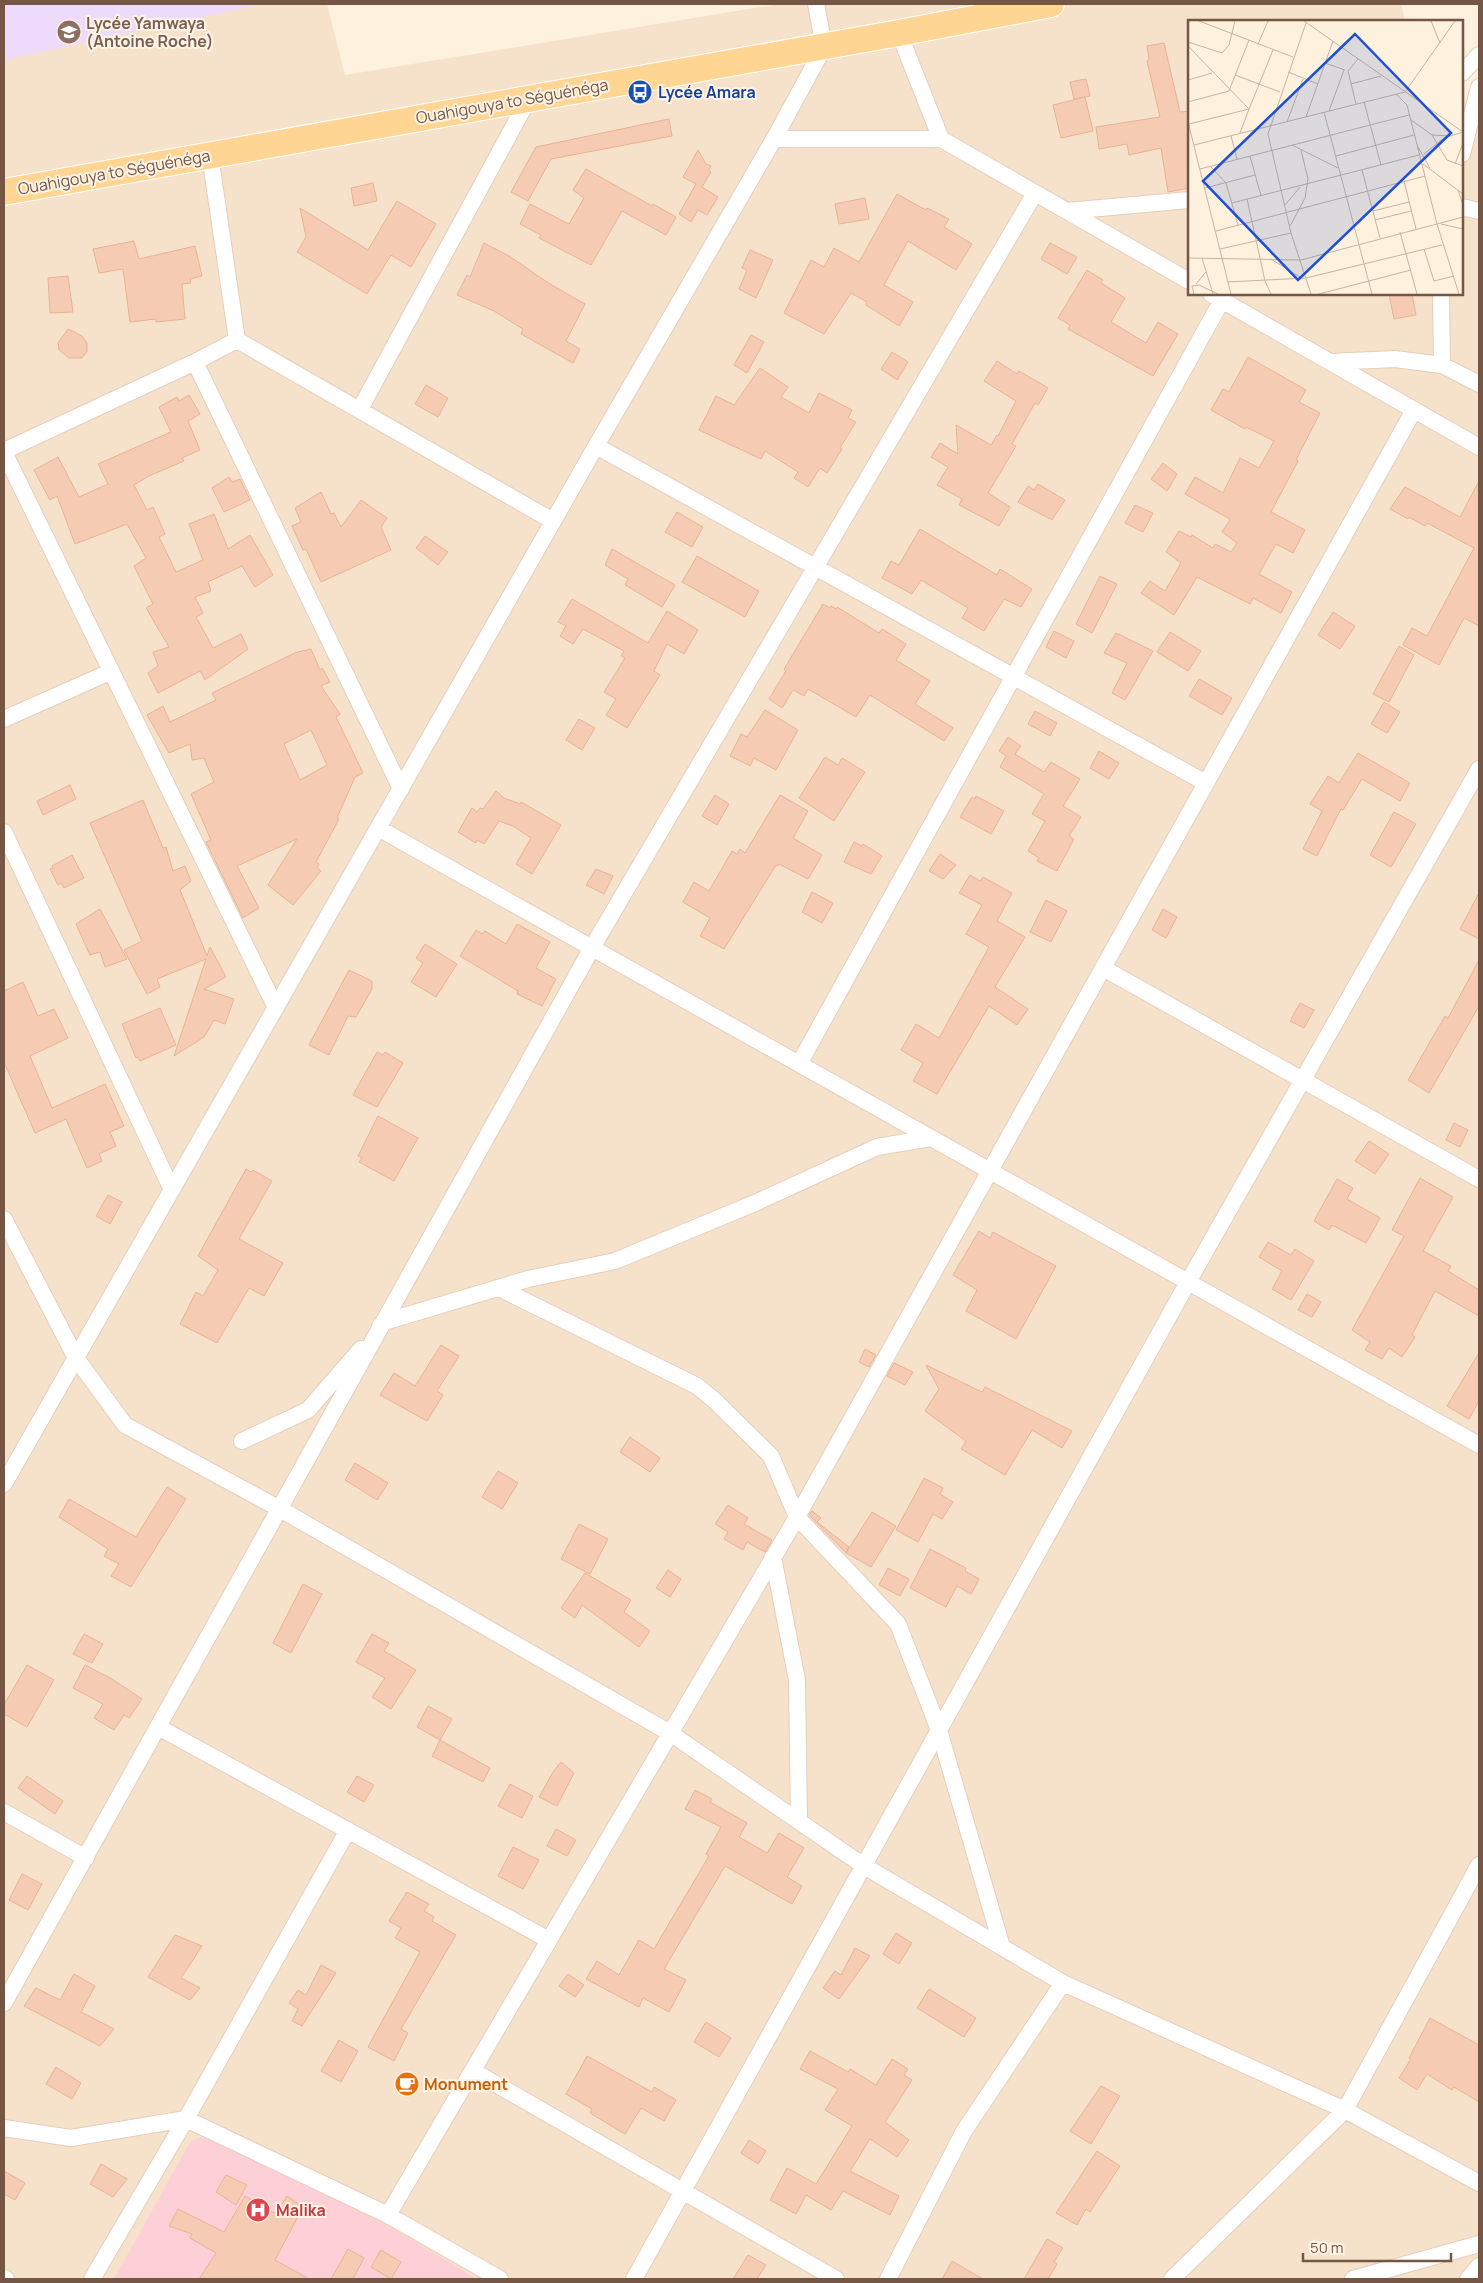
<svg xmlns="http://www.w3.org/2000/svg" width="1483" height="2283" viewBox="0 0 1483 2283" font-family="Manrope,sans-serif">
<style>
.residential{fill:#f6e2cb}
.education{fill:#eedafa}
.medical{fill:#fcd0d6}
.building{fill:#f5ccb3;stroke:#e9b292;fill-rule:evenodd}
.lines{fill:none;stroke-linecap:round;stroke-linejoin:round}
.street-casing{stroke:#e4cebc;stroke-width:18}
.primary-casing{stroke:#fff;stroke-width:28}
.street{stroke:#fff;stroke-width:16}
.primary{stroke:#ffd593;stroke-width:26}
.labels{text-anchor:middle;stroke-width:4;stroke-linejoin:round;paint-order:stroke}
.education-label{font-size:16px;font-weight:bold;fill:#785e54;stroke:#fff4e5;text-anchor:start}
.transit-label{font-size:16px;font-weight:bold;fill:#164399;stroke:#fff4e5;text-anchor:start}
.street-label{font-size:16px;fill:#755544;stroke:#fff4e5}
.food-label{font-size:16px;font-weight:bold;fill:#c56008;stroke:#fff4e5;text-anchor:start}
.health-label{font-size:16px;font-weight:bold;fill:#be3a42;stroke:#fff4e5;text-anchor:start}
.inset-road{fill:none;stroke:#c7b3a0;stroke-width:1}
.view{fill:#1d4ed8;fill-opacity:0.15;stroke:#1d4ed8;stroke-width:2.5}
.inset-edge{fill:none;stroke:#755544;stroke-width:2.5}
</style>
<rect width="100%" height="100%" fill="#fef1dd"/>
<!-- residential -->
<path class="residential" d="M4 4H327L345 75 780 4H1401L1405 21H1189V294H1462V131L1479 128V2279H4Z"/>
<!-- education -->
<path class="education" d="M4 4H263L4 60Z"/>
<!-- medical -->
<path class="medical" d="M226 2127 477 2279H114L190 2142Z"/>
<!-- building -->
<path class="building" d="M1164 43 1180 112 1189 111V188L1168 192 1161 148 1129 155 1127 144 1099 149 1096 127 1160 117 1147 61 1149 60 1147 46Z
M1086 79 1090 96 1074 99 1070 82Z
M1085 97 1093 131 1061 138 1053 105Z
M669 119 672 136 551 159 528 201 511 192 536 147Z
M698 150 706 164 711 166 709 170 711 172 702 187 718 197 707 215 698 210 691 222 679 214 696 184 683 177Z
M586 169 652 206 653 204 676 217 666 235 622 211 591 265 539 238 541 235 520 224 530 204 569 224 584 198 573 190Z
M373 183 377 201 354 206 351 188Z
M897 194 926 210 927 208 949 219 944 227 972 244 956 270 908 241 884 285 913 302 899 326 866 305 867 302 851 293 824 334 784 313 811 260 824 267 834 248 859 262Z
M865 198 869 219 839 224 835 204Z
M397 201 436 224 411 267 391 255 367 294 297 252 306 237 300 208 368 250Z
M134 241 139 259 195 246 202 276 190 279 191 283 182 284 185 319 156 322V319L130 322 123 269 99 273 93 249Z
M484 243 509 256 550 284 585 304 566 341 580 349 573 363 521 334 523 329 494 311 457 295 467 275 470 277Z
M1050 243 1077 257 1067 274 1041 259Z
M750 250 773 260 756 298 739 289 747 270 742 268Z
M1087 270 1103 280 1101 283 1125 298 1111 322 1146 343 1158 322 1178 334 1153 376 1068 329 1070 325 1058 318Z
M68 276 73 312 50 313 48 278Z
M1389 294H1412L1416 315 1394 319Z
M68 329 82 336 87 343V351L82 358H69L59 350 58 343Z
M751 335 764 342 747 373 734 365Z
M892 352 908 362 897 380 881 369Z
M1248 357 1306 390 1299 402 1320 413 1296 460 1298 461 1271 512 1305 530 1293 553 1276 544 1259 574 1292 592 1281 613 1253 598 1250 604 1197 577 1174 615 1141 593 1150 581 1165 591 1181 563 1166 552 1179 531 1191 537 1192 535 1213 548 1215 544 1231 552 1237 543 1222 532 1230 520 1228 518 1185 494 1195 477 1223 493 1240 458 1259 468 1274 441 1246 427 1245 429 1211 410 1223 389 1229 392Z
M997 361 1017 374 1019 371 1048 388 1038 405 1035 403 1012 444 1016 446 988 493 1010 507 999 526 959 505 962 499 937 485 948 467 931 457 940 443 958 454 956 425 991 445 997 435 998 436 1016 401 984 381Z
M760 368 788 387 781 397 809 413 819 393 852 410 848 418 856 422 840 448 842 449 827 473 820 468 808 487 794 478 798 472 765 451 761 459 699 430 716 396 734 405Z
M426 385 448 398 438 417 415 404Z
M189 395 200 414 188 421 200 450 182 458 184 461 149 476 134 485 147 510 153 507 165 534 159 537 176 572 203 560 189 524 214 514 228 549 250 535 273 575 255 587 242 566 208 582 211 591 195 597 203 613 196 617 213 648 241 634 248 649 205 680 200 671 158 693 148 673 158 666 153 652 169 647 146 608 153 604 134 566 146 558 127 524 75 544 57 496 50 500 34 470 58 457 79 497 108 484 98 464 171 432 159 407 177 397 179 401Z
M1163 463 1177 474 1167 491 1151 479Z
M229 477 232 482 240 479 250 500 224 512 212 488Z
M1479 481V626L1464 618 1439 665 1403 645 1412 628 1427 636 1474 548 1427 523 1425 526 1409 517 1408 519 1390 509 1405 487 1460 517Z
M1038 484 1065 500 1052 520 1018 502 1028 486 1034 490Z
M321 492 331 514 334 513 341 527 361 500 387 518 381 527 391 550 321 582 306 549 303 550 292 526 301 522 295 508Z
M1135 505 1153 513 1143 532 1125 523Z
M677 512 703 527 692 547 665 532Z
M920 529 997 575 1000 569 1032 589 1021 607 1004 599 984 631 962 618 968 608 921 580 912 594 882 578 891 561 899 565Z
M425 536 448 552 438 565 416 548Z
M612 549 675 585 662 607 625 585 628 579 605 565Z
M697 556 759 591 745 617 682 582Z
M1100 576 1117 584 1092 633 1076 624Z
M572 599 648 643 667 611 698 630 684 654 667 644 654 671 660 675 627 728 606 715 616 699 604 692 625 658 621 656 624 651 583 629 573 644 560 636 566 626 558 622Z
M823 604 830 608 831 606 836 609 837 607 879 633 882 629 906 644 896 660 930 681 915 704 953 728 944 741 870 695 856 717 808 689 804 696 793 690 782 708 769 699 786 671 784 669Z
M1333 612 1355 626 1340 649 1318 635Z
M1054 631 1074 641 1066 658 1046 647Z
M1170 632 1201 651 1188 671 1157 652Z
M1116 633 1153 651 1125 700 1112 693 1127 663 1104 653Z
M1399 646 1414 655 1389 702 1373 694Z
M311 649 320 670 322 668 330 682 321 686 340 714 336 717 363 773 355 777 337 818 339 819 316 862 319 864 317 868 321 871 293 905 268 885 297 839 237 866 259 908 243 918 206 842 211 840 191 794 214 782 204 758 192 760 190 744 169 753 147 715 163 706 170 722 216 700 212 693 297 652ZM311 730 327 765 300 780 284 744Z
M1199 679 1232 698 1222 715 1189 696Z
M1384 702 1400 712 1387 733 1371 724Z
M765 710 798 730 776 770 754 758 750 766 730 756 741 734 747 737Z
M1035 711 1057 723 1050 736 1028 724Z
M579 719 595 728 582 750 566 740Z
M1008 737 1021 746 1015 754 1044 772 1051 762 1080 779 1063 806 1081 817 1069 836 1074 839 1057 871 1037 861 1039 858 1028 851 1045 821 1032 814 1044 794 1000 767 1006 756 999 751Z
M1099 751 1119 763 1109 779 1090 768Z
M1358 753 1410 783 1400 801 1362 779 1343 810 1341 809 1317 856 1303 849 1322 811 1310 804 1328 776 1339 783Z
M825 757 838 765 842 758 865 772 834 821 799 798Z
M70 785 76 799 43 815 37 801Z
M496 791 504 798 520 804 521 802 561 825 532 874 516 864 531 838 513 826 499 821 484 844 477 840 476 843 458 832 472 808 477 812 480 808 483 809Z
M715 795 729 804 717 825 702 816Z
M780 795 808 811 793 838 822 855 808 879 779 864 778 866 776 865 724 949 700 936 710 918 683 902 694 882 709 891 732 851 737 854 740 849 745 853Z
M976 796 1004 811 991 834 960 817 972 797 975 799Z
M143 800 163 848 166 847 173 871 185 866 191 881 180 890 207 956 210 947 226 977 204 989 234 999 225 1024 214 1020 204 1037 174 1056 206 959 157 979 160 987 147 994 124 950 142 941 90 823Z
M1394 812 1416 824 1391 867 1370 855Z
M854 842 862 846 863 844 882 856 871 874 844 862Z
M940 854 956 865 943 879 929 871Z
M72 855 84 878 64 888 61 883 58 885 50 869 53 868 52 866Z
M596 869 613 876 604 894 586 885Z
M970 875 980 881 983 877 1012 893 997 921 1025 937 995 987 1028 1009 1017 1025 989 1006 937 1094 913 1081 923 1063 901 1050 916 1024 939 1038 989 947 966 934 982 905 959 893Z
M812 892 833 903 822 923 802 912Z
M1479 893V939L1460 929Z
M1046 900 1067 911 1051 942 1030 932Z
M100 909 127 959 105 967 100 952 90 955 76 924Z
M1163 909 1177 917 1166 938 1152 930Z
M517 924 550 942 536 968 556 979 542 1006 517 994 518 991 460 956 476 930 482 934 485 931 506 944Z
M425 944 457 964 436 997 411 982 423 963 416 958Z
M1479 960V1006L1429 1093 1408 1080 1445 1016 1448 1018Z
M349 970 372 981V989L356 1017 348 1016 329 1055 309 1045Z
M23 982 38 1016 54 1009 68 1038 30 1056 52 1108 105 1084 124 1126 110 1132 116 1146 99 1154 102 1161 87 1168 66 1119 35 1133 4 1062V991Z
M1300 1003 1314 1010 1304 1028 1290 1021Z
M160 1008 176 1045 140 1061 138 1057 136 1058 122 1024Z
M377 1052 383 1055 385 1052 403 1063 377 1107 353 1095Z
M378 1116 418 1138 394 1181 359 1162 362 1158 358 1156Z
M1454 1123 1468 1130 1460 1147 1446 1140Z
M1369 1141 1389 1154 1375 1174 1355 1161Z
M246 1169 251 1172 253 1170 272 1181 239 1239 283 1263 264 1296 249 1288 217 1343 180 1324 196 1292 203 1296 218 1270 198 1256Z
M1420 1178 1453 1197 1423 1251 1451 1266 1448 1271 1479 1290V1316L1435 1291 1412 1335 1415 1337 1402 1357 1389 1348 1382 1359 1365 1350 1370 1342 1352 1330 1404 1236 1392 1230Z
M1337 1179 1353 1188 1347 1199 1380 1218 1366 1243 1332 1225 1329 1230 1314 1221Z
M108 1195 122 1202 110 1224 96 1216Z
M979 1231 990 1238 993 1232 1056 1266 1016 1339 966 1311 977 1290 953 1275Z
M1268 1242 1291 1255 1295 1249 1314 1261 1291 1300 1272 1289 1282 1271 1259 1257Z
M1307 1294 1321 1302 1312 1317 1298 1310Z
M441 1345 459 1356 437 1391 443 1395 427 1421 380 1395 394 1373 415 1386Z
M865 1349 876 1355 869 1367 859 1362Z
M1479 1353V1401L1469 1419 1447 1406Z
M894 1363 913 1372 905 1385 887 1376Z
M926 1365 982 1392 985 1387 1072 1431 1062 1448 1032 1430 1005 1475 961 1449 966 1441 925 1411 939 1389Z
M630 1437 660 1458 650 1472 620 1452Z
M355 1463 388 1483 377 1500 345 1480Z
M498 1471 518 1483 502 1509 482 1497Z
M924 1478 943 1488 940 1494 953 1502 942 1519 933 1514 918 1542 896 1530Z
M167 1487 186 1499 131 1587 111 1576 119 1564 104 1556 108 1549 59 1517 69 1499 136 1537Z
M728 1505 748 1518 744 1524 772 1540 765 1552 747 1542 743 1550 724 1539 728 1532 715 1524Z
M812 1511 821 1518 817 1522 849 1547 846 1553 809 1515Z
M872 1512 896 1526 871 1567 846 1553Z
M579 1524 608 1539 590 1574 561 1559Z
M930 1549 966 1568 965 1571 979 1579 971 1594 957 1586 946 1607 910 1588Z
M888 1568 909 1579 900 1596 879 1585Z
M668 1570 681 1579 670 1597 656 1588Z
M585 1573 631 1600 624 1612 650 1631 639 1647 582 1605 575 1618 561 1608Z
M303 1584 322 1594 291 1653 273 1643Z
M84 1634 103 1644 92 1663 73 1654Z
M372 1634 389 1643 384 1651 416 1670 391 1709 372 1697 385 1678 356 1662Z
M27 1665 54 1680 27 1727 4 1714V1705Z
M85 1665 112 1679 142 1699 129 1718 124 1715 114 1730 94 1718 103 1704 73 1688Z
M428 1706 452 1719 440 1740 417 1727Z
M440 1740 490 1768 483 1782 432 1756Z
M561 1762 574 1773 557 1806 539 1797 553 1772Z
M27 1776 63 1801 55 1814 18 1788Z
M357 1776 374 1785 364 1802 347 1792Z
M510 1784 533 1796 522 1818 498 1806Z
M695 1790 712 1799 710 1802 747 1823 739 1837 767 1853 779 1833 804 1848 787 1877 802 1886 792 1904 725 1866 664 1969 686 1980 669 2012 643 1998 639 2007 586 1979 597 1961 619 1975 639 1940 654 1949 709 1856 706 1854 721 1827 685 1809Z
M556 1829 576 1840 567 1856 547 1846Z
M513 1847 539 1860 523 1889 498 1876Z
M22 1874 42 1884 28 1910 9 1900Z
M407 1892 429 1904 424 1911 434 1917 432 1921 456 1935 401 2029 408 2033 394 2061 368 2047 420 1952 395 1938 401 1928 389 1921Z
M896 1933 912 1943 899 1964 883 1954Z
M175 1935 202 1946 181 1978 200 1988 190 2000 148 1977Z
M855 1948 870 1956 839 1999 823 1988 835 1971 841 1975Z
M321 1965 336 1973 302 2026 292 2021 298 2009 289 2003 298 1990 306 1995Z
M74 1974 95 1986 81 2012 114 2029 100 2046 24 2006 36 1988 60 2000Z
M568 1974 584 1985 575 1997 559 1986Z
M929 1989 976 2018 964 2037 917 2008Z
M1430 2018 1479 2045V2102L1454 2087 1452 2090 1427 2074 1417 2090 1399 2078 1411 2059 1409 2058Z
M706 2022 731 2038 719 2057 694 2042Z
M339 2040 358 2051 341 2082 321 2071Z
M810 2051 848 2072 850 2069 876 2085 892 2059 908 2069 904 2075 912 2080 885 2122 909 2140 897 2157 870 2139 850 2171 899 2196 890 2215 843 2191 831 2210 806 2195 796 2214 770 2200 787 2168 816 2184 852 2126 825 2110 838 2089 800 2069Z
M587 2056 652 2092 654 2087 676 2100 664 2121 641 2108 625 2134 590 2113 592 2109 566 2094Z
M56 2067 81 2083 72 2099 46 2084Z
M1101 2086 1120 2096 1091 2144 1070 2131Z
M749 2140 766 2151 758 2164 741 2153Z
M1097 2151 1120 2166 1090 2212 1086 2209 1077 2225 1056 2213Z
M101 2164 127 2179 113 2197 90 2184Z
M4 2171 25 2183 15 2200 4 2194Z
M226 2175 247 2185 236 2205 216 2192Z
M245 2196 276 2214 287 2196 303 2207 275 2260 309 2279H199L216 2253 190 2238 192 2234 169 2226 178 2209 224 2232Z
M1047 2239 1063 2248 1054 2262 1057 2264 1048 2279H1024Z
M348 2249 364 2258 353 2279H331Z
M381 2250 401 2262 391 2279 371 2267Z
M748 2255 766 2265 757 2279H733Z
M952 2261 983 2279H942Z"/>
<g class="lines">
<defs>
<path id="street" d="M899 33 941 139
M1462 73 1479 55
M774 139H941L1189 281
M1462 154 1479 87
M210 155 237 340 553 521
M1462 207 1479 211
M1067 211 1189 200
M1211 294 1479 447
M1441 294 1442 365
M195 362 401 789
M1330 362 1395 359 1442 365 1479 384
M360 409 529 98
M596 446 1206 783
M4 451 195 362 237 340
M4 452 276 1008
M4 719 110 672
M378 828 1479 1445
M4 832 172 1190
M1103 968 1479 1179
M799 1064 1222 300
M4 1219 76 1358 125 1425 280 1509 670 1733 864 1866 1063 1983 1345 2110 1479 2183
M499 1288 697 1386 714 1400 771 1456 797 1517 898 1624 939 1730 1002 1947
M380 1326 384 1322 528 1279 615 1261 755 1203 877 1147 931 1138
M242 1441 308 1410 361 1349
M4 1484 596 446 774 139 824 47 816 4
M773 1557 797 1680 799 1821
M158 1727 549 1940
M4 1812 86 1858
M4 2003 593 946 1035 193
M473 2071 836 2279
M4 2128 71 2138 186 2119 388 2215 500 2279
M388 2215 797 1517 1414 410
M4 2278 6 2279
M92 2279 186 2119 348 1830
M634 2279 1188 1282 1479 769
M888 2279 964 2131 1063 1983
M1172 2279 1345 2110 1479 1865
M1353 2279 1479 2244
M1468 2279 1479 2266"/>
<path id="primary" d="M4 192 899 33 1051 4"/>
</defs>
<!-- street casing -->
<use href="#street" class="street-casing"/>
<!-- primary casing -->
<use href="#primary" class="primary-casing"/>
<!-- street -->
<use href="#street" class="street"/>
<!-- primary -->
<use href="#primary" class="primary"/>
</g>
<!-- icons -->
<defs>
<symbol id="school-disc" viewBox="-11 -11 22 22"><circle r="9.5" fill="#8d6e63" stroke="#fff4e5"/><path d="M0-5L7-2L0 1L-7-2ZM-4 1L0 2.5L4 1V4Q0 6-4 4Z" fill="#fff"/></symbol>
<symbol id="bus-disc" viewBox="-11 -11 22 22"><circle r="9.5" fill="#1a4fb4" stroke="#fff4e5"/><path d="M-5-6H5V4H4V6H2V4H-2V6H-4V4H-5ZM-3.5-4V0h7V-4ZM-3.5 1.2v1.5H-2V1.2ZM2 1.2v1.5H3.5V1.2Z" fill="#fff"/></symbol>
<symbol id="cafe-disc" viewBox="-11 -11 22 22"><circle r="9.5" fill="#e8710a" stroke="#fff4e5"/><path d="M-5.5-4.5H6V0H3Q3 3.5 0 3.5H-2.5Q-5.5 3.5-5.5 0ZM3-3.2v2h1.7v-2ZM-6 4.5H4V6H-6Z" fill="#fff"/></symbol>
<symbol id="hospital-disc" viewBox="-11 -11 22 22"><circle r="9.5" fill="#e0444e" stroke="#fff4e5"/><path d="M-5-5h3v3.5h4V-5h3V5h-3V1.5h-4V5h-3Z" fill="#fff"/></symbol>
</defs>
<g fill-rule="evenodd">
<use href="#school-disc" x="55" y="18" width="28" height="28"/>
<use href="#bus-disc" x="626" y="78" width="28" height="28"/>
<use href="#cafe-disc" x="393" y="2070" width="28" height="28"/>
<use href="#hospital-disc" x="244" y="2196" width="28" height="28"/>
</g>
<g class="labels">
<!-- education labels -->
<g class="education-label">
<text x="86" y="29">Lycée Yamwaya<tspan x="86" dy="18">(Antoine Roche)</tspan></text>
</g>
<!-- transit labels -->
<g class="transit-label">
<text x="658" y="98">Lycée Amara</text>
</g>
<!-- street labels -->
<g class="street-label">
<text transform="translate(512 101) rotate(-10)" y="6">Ouahigouya to Séguénéga</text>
<text transform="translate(114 172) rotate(-10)" y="6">Ouahigouya to Séguénéga</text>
</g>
<!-- food labels -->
<g class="food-label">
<text x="424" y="2090">Monument</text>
</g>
<!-- health labels -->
<g class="health-label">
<text x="276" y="2216">Malika</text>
</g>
</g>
<!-- overview -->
<g transform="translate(1188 20)">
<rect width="275" height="275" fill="#fef1dd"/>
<path class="inset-road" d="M11 1 105 37M116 1 275 112M243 1 252 23M118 3 80 114 103 213 123 274M0 22 34 33 41 25 47 1M70 24 80 1M0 26 61 89 52 113M137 43 157 50M100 52 130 64M47 55 92 72M0 60 24 53M163 64 193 56M0 82 41 71 61 20M176 82 193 145M168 84 160 51 170 39M141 91 156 50M136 92 184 274M118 97 145 21M223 100 244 115 263 116M0 102 43 274M99 102 115 59M1 104 61 89 85 30M244 115 259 140 275 146M43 116 49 139M6 125 217 72 267 1M104 125 150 148M230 127 242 148M236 134 256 118 275 112M62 136 73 176M148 136 226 115M235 144 275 174M267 144 275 123M22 146 38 163 50 205M12 149 221 95M174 150 192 218M216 161 228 209M17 168 67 155M270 170 275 185M59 179 77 261 83 274M44 183 231 135M97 185 112 167M185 191 221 182M187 200 223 191M249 204 271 274M249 204 275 197M253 204 275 209M102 206 117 178 120 159 113 130M28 211 237 156M212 212 229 274M32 229 103 213M236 229 246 261 266 256M0 238 113 240 249 204 219 85 208 74M14 238 25 274M83 239 115 259M39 262 118 258 254 225M8 264 18 252M6 274 4 266 11 265 30 274M131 274 223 250"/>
<path class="view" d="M167 14 263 113 110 260 15 161Z"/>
<rect width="275" height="275" class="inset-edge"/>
</g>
<!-- border -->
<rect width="1483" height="2283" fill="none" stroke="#755544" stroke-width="10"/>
<!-- scale -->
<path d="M1303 2253v8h148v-8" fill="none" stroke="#755544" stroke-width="2.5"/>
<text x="1310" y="2253" font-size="15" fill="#755544" stroke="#fff4e5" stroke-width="4" paint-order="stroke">50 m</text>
</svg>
